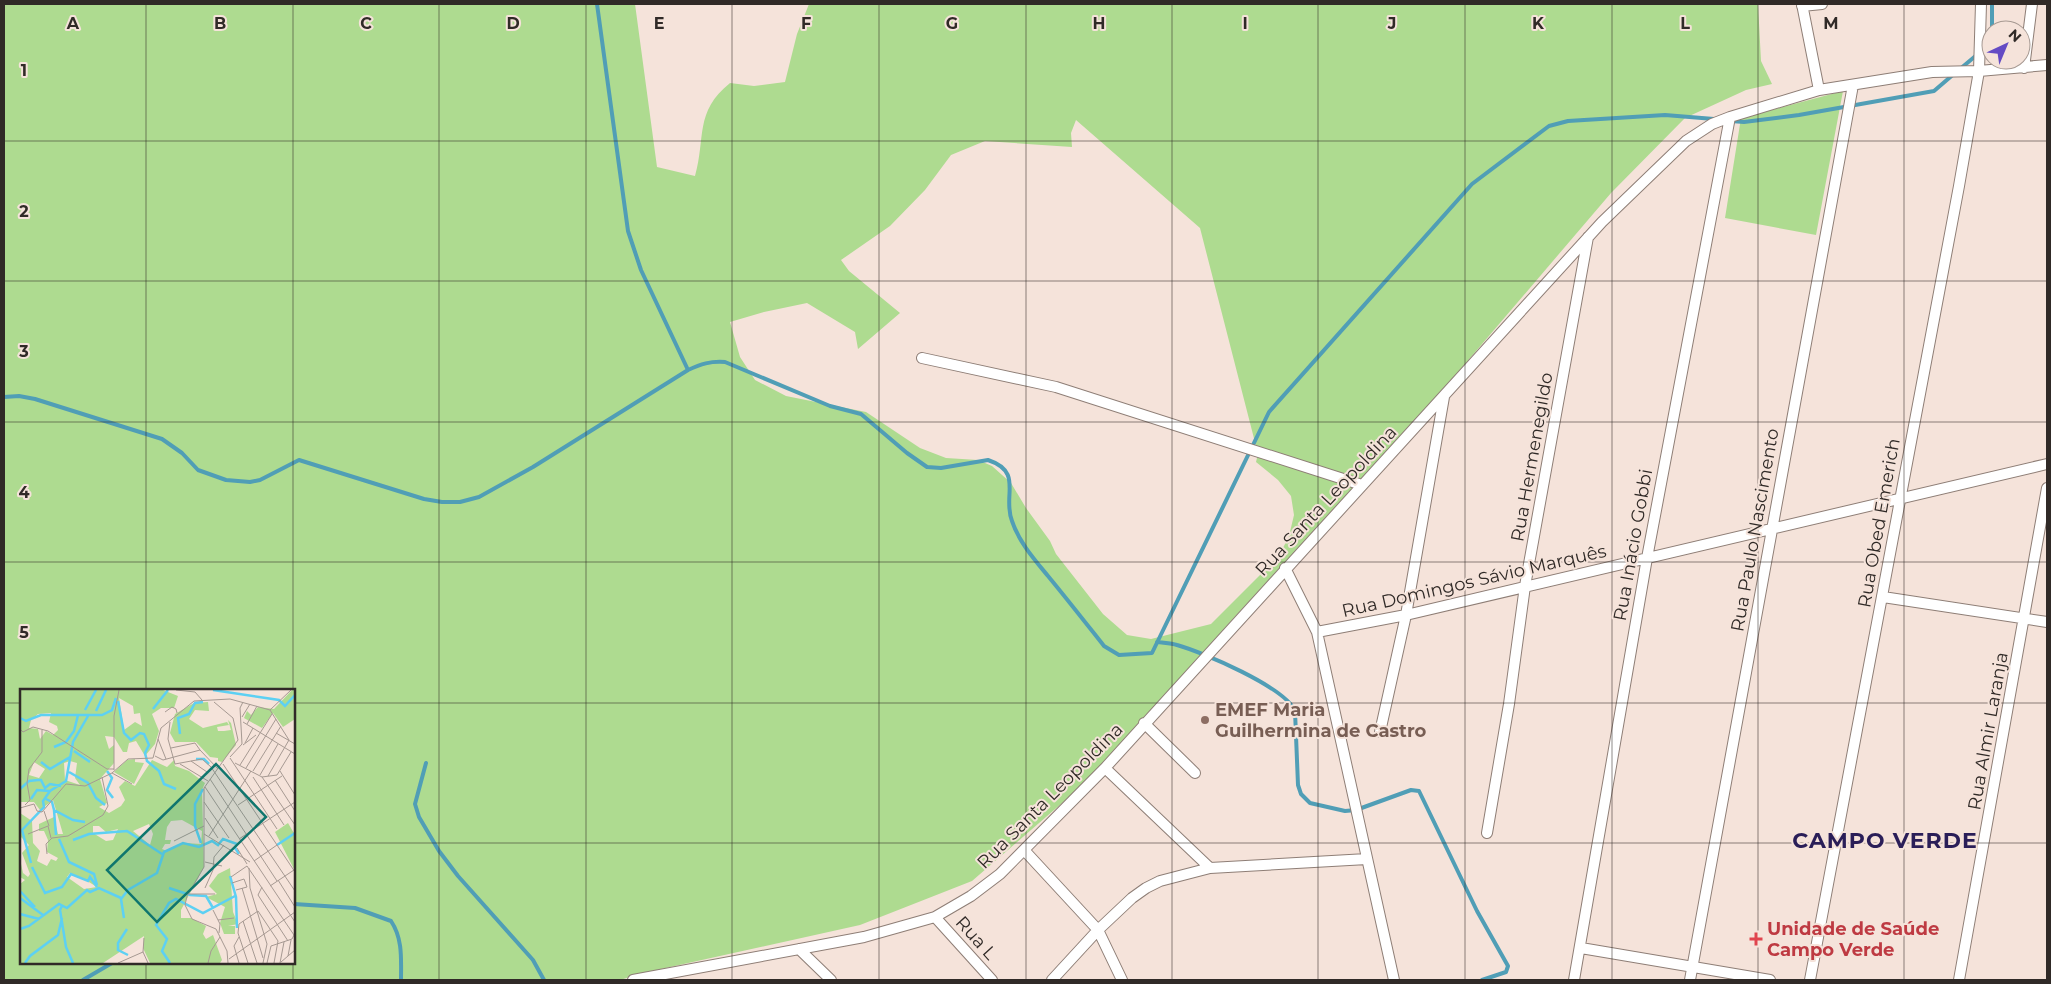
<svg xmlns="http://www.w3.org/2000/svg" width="2051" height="984" viewBox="0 0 2051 984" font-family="Montserrat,sans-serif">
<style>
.green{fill:#aedb90;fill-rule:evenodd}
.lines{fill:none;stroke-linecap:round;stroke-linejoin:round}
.stream{stroke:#509eb6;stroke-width:4}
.minor-casing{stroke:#8e7e76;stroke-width:12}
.minor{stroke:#fff;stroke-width:10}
.grid{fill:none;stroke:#302a27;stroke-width:1;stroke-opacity:0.55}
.education-dot{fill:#8d6e63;stroke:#f5e3da;stroke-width:2}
.health-dot{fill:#e0444e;stroke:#f5e3da;stroke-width:2}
.labels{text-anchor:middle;stroke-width:4;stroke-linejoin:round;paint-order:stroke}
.street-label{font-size:18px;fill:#302a27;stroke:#f5e3da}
.education-label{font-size:18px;font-weight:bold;fill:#785e54;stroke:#f5e3da;text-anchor:start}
.health-label{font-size:18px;font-weight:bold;fill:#be3a42;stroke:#f5e3da;text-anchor:start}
.district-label{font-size:22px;font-weight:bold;letter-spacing:1px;fill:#2a1e58;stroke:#f5e3da}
.inset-river{fill:none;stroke:#5dd0f3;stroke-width:2.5}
.inset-road{fill:none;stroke:#a69992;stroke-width:1}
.view{fill:#0f766e;fill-opacity:0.15;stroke:#0f766e;stroke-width:2.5}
.inset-edge{fill:none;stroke:#302a27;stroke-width:2.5}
.grid-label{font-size:16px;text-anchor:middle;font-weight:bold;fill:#302a27;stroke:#f5e3da;stroke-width:4;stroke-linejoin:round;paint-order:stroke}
</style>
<rect width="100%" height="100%" fill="#f5e3da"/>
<!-- green -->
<path class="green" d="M4 4H635L657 167 695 176C706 138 694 112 730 83L754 86 785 82 797 34 809 4H1758L1761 61 1772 84 1746 90 1685 118 1611 193 1424 412 1231 621 1099 771 972 881 860 925 643 973 620 980H4ZM1076 120 1200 228 1258 454 1256 462 1278 480 1291 496 1294 515 1289 536 1279 556 1211 624 1151 639 1127 635 1103 614 1056 554 1050 541 1026 508 1011 483 992 466 978 460 946 458 920 448 866 412 786 396 755 380 740 357 730 322 764 312 807 303 855 332 858 349 900 313 849 271 841 260 890 226 925 190 951 155 985 141 1072 147 1071 133ZM21 690H294V963H21Z
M1843 91 1816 235 1725 218 1741 118Z"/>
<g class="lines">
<!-- stream -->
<path class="stream" d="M597 4 628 231 641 270 688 370
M1992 4V30
M1960 69 1991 43
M1731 121 1744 122 1799 115 1934 91 1955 73
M4 397 19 396 35 399 162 439 182 453 198 470 226 480 250 482 260 480 299 460 424 499 442 502H460L479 497 533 467 688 370C701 364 710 361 725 362L830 406 861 414 907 453 927 467 941 468 988 460C1024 472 1002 496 1012 521 1019 542 1034 559 1048 576 1067 599 1085 622 1104 646L1119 655 1152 653 1269 412 1472 184 1549 126 1568 121 1665 115 1714 119
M1157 642C1164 643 1171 643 1177 645 1202 652 1285 687 1295 711L1298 785 1301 794 1310 803 1345 811 1356 810 1411 790 1419 791 1477 911 1508 966 1506 972 1482 980
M426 763 415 804 419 817 439 851 458 876 533 960 544 980
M294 904 355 908 391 921C403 939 401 959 401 980
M83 980 112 963"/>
<defs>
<path id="minor" d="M1802 4 1819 90
M1802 6 1822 4
M2024 68 2032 4
M922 358 1056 387 1362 485
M1285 568 1317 632 1394 980
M1883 597 2047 622
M1317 632 1406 615 2047 464
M1144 723 1195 773
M1380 732 1406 615 1444 397
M1105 768 1210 868
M1487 833 1509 704 1525 586 1588 237
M1024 850 1098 930 1122 980
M935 917 992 980
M1581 948 1770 980
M799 949 831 980
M633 980 864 937 935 917 971 896 1000 874 1105 768 1602 222 1686 141 1712 124 1730 117 1819 90 1932 72 1979 71 2047 65
M1052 980 1098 930 1132 898 1146 888 1160 881 1210 868 1367 859
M1574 980 1647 558 1730 117
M1690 980 1853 85
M1810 980 1959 186 1979 71 1981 4
M1959 980 2047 488"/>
</defs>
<!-- minor casing -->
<use href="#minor" class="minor-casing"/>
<!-- minor -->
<use href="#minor" class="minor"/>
</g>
<!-- grid -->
<path class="grid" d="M146 4V690M293 4V690M439 4V980M586 4V980M732 4V980M879 4V980M1026 4V980M1172 4V980M1318 4V980M1465 4V980M1612 4V980M1758 4V980M1904 4V980M4 141H2047M4 281H2047M4 422H2047M4 562H2047M4 703H21M294 703H2047M4 843H21M294 843H2047M146 963V980M293 963V980"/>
<!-- markers -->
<circle class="education-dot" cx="1205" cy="720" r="5"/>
<path class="health-dot" d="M1753.5 931.5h5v5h5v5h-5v5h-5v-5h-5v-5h5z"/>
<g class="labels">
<!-- street labels -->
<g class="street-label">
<text transform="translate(1532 457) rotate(-80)" y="6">Rua Hermenegildo</text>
<text transform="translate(1326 501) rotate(-47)" y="6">Rua Santa Leopoldina</text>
<text transform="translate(1879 523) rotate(-80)" y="6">Rua Obed Emerich</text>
<text transform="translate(1755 530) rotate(-80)" y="6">Rua Paulo Nascimento</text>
<text transform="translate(1633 545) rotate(-80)" y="6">Rua Inácio Gobbi</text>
<text transform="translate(1474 581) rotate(-13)" y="6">Rua Domingos Sávio Marquês</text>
<text transform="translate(1988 731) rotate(-80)" y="6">Rua Almir Laranja</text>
<text transform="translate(1050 796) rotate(-45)" y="6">Rua Santa Leopoldina</text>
<text transform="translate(976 938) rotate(48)" y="6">Rua L</text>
</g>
<!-- education labels -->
<g class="education-label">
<text x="1215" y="716">EMEF Maria<tspan x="1215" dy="21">Guilhermina de Castro</tspan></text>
</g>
<!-- health labels -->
<g class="health-label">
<text x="1767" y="935">Unidade de Saúde<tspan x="1767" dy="21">Campo Verde</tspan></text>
</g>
<!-- district labels -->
<g class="district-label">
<text x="1885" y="848">CAMPO VERDE</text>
</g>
</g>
<!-- overview -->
<g transform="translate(20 689)">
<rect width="275" height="275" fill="#f5e3da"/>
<path d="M0 1H143L158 7 154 19H141L132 25 139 42 135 55 125 67 116 52 109 54 107 63H103L94 48 85 47 89 60 94 56V74L80 90 87 114 79 118 89 124 101 117 105 111 99 98 105 92 115 97 132 71 147 78 154 71 155 77 169 82 185 94 182 101 184 178 161 221V229H171L186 237 183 245 186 250 193 246 202 271 200 274H130L123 259 124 247 83 274H0V195L5 191 0 188V170L3 184 8 188 10 185 2 164 9 156 0 147V124L12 132 13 154 20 162 17 172 27 177 31 170 36 172 38 169 27 163 28 151 24 142H19V135L34 128 38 145H43L33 111 20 121 14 113H0ZM99 9 113 17 114 25 120 24 122 37 115 33 104 41ZM31 24 29 33 37 37 38 41 33 46 26 42 20 50 18 40 9 39 11 31 18 25ZM50 72 57 74 55 89 60 96 45 91 44 74ZM14 73 25 80 19 89 9 86ZM162 131 182 142 181 155 164 154 147 162 142 160 145 155H150L151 151H145L147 138 151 132ZM129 135 133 145 130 156 113 142ZM73 137H79L86 143 98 140 93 151 86 152 73 144ZM50 184 64 190 77 198 64 200 47 188ZM272 1H275V30L263 38 253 24 242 39 224 29 227 22 231 26 238 18 254 20ZM188 13 189 22 175 21 169 30 183 39 207 33 209 36 197 38 198 42H204L211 41 208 31 211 34 216 56 202 73 198 72V69L190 68 176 53H155L150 44 155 25 174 14ZM115 70V73L124 74 114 95 94 83 107 71ZM268 134 275 146 274 180 255 143ZM210 179 213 223 218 235 208 237H215V245H204L200 234 205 218 186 208 197 205 189 197 198 185Z" fill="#aedb90" fill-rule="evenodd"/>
<path class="inset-river" d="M193 1 259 11 265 17 275 6M98 12 104 44 111 51 120 44 124 45 129 56 125 64 127 72 139 82 144 95 156 100M133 20 148 1M65 21 76 1M76 22 86 1M0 29 6 32 21 26H82L92 21 96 9M160 45 158 29 169 25 175 14 183 13M34 58 46 53 54 42 58 26M54 62 70 73M176 70H184L189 75M21 73 30 80 50 68M87 82 92 89 87 101 93 109M49 83 68 94 76 109 85 116M0 100 9 92 18 91H21L25 99 30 95 41 97M11 110 17 101 29 102M26 110 32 113 34 121 36 146M34 121 53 131 65 133M39 150 49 173 74 185 77 196M53 151 69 145 107 142 142 165M181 154 175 137V115L183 100M257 156 275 144M11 174 2 141 24 118 23 112 30 102 46 92 53 53 68 27M12 178 25 204 42 198 51 185 68 192 70 188 77 198M210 187 216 208 217 239M149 199 170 206 186 207 193 219M0 202 15 218M0 209 23 226M42 217 40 221 46 258 53 274M0 225 19 230M104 229 101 210 108 201 137 184 144 163 163 154 179 158 192 152 198 156 203 150 217 155 215 159 219 165M0 240 9 237 39 215 47 219 67 201 70 203 79 199 101 209M107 240 98 254V261L108 266M5 274 10 267 38 246 42 229M150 274 142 262 147 250 136 236 149 214 156 210 183 224 215 207"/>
<path class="inset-road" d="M156 1 175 3 182 11M194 13 213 29 218 51 184 99V178L167 207 165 216 172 230 196 240 207 262 208 274M250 21 269 51M145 23 152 18 156 20 157 24M222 28 230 15M150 33 148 50 155 75 182 70 191 78 275 202M223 33 275 65M227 35 237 17M0 40 3 43 13 38 28 42 87 80H94M256 44 275 55M138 50 146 70M225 54 233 39M223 56 236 46M151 59 175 54 180 61M135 67 143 71 180 61 198 80M210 68 222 55 220 19 223 13M210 69 257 140M171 72 187 83M215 74 242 88 275 136M160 75 188 92M203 75 275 183M220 76 252 25M226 79 256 30M94 81V27L99 1M233 82 261 37M260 82 275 106M92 84 112 95M240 86 258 55M248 87 269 51M233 88 264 136M242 88 257 86 271 63M190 90 257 192M255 91 275 122M185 98 275 233M184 113 209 149M5 116 10 111 7 94 9 80 22 63V41M218 116 262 87M0 119 14 115 17 122 22 123 46 95 65 97 92 84 108 70 133 69 141 39 174 12 210 10 250 21 271 1M24 122 29 137M185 129 198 149M8 145 28 137 31 149M184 145 230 173M189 147 231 82M219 150 275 113M154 152 184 137M217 159 227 175M27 165 26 155 32 149 48 147 83 126 88 117 82 88M234 172 257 156M185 173 202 177M229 179 230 199 247 255 243 274M211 188 227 177 274 246 272 250 251 257 247 274M258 191 275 218M212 194 224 190 227 198 216 201M250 197 274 181M242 198 238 206 268 252M185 199 193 181 194 168 204 156M222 199 243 269M168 205H195M193 221 200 235 199 244M238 222 258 252 254 274M198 231 214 229M223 232 237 274M219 248 214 257 219 274M124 249 123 263 128 274M268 267 271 251M209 270 275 223M261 273 275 261M98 274 123 263M188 274 191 262 200 248M228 274 218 244 219 235 238 222M260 274 264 253"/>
<path class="view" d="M196 75 246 128 137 233 87 181Z"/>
<rect width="275" height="275" class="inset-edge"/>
</g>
<g class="grid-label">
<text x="73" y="29">A</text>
<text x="220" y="29">B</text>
<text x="366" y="29">C</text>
<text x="513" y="29">D</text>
<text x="659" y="29">E</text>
<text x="806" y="29">F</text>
<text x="952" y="29">G</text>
<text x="1099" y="29">H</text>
<text x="1245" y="29">I</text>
<text x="1392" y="29">J</text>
<text x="1538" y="29">K</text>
<text x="1685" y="29">L</text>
<text x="1831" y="29">M</text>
<text x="24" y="76">1</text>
<text x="24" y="217">2</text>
<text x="24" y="357">3</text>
<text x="24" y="498">4</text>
<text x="24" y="638">5</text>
</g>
<!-- border -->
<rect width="2051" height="984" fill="none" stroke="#302a27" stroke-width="10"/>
<!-- north arrow -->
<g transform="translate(2006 45) rotate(44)"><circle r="24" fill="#f5e3da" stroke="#a69992"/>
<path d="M0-4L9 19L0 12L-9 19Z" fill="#644bc4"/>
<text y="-8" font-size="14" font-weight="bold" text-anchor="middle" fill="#302a27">N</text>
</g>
</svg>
